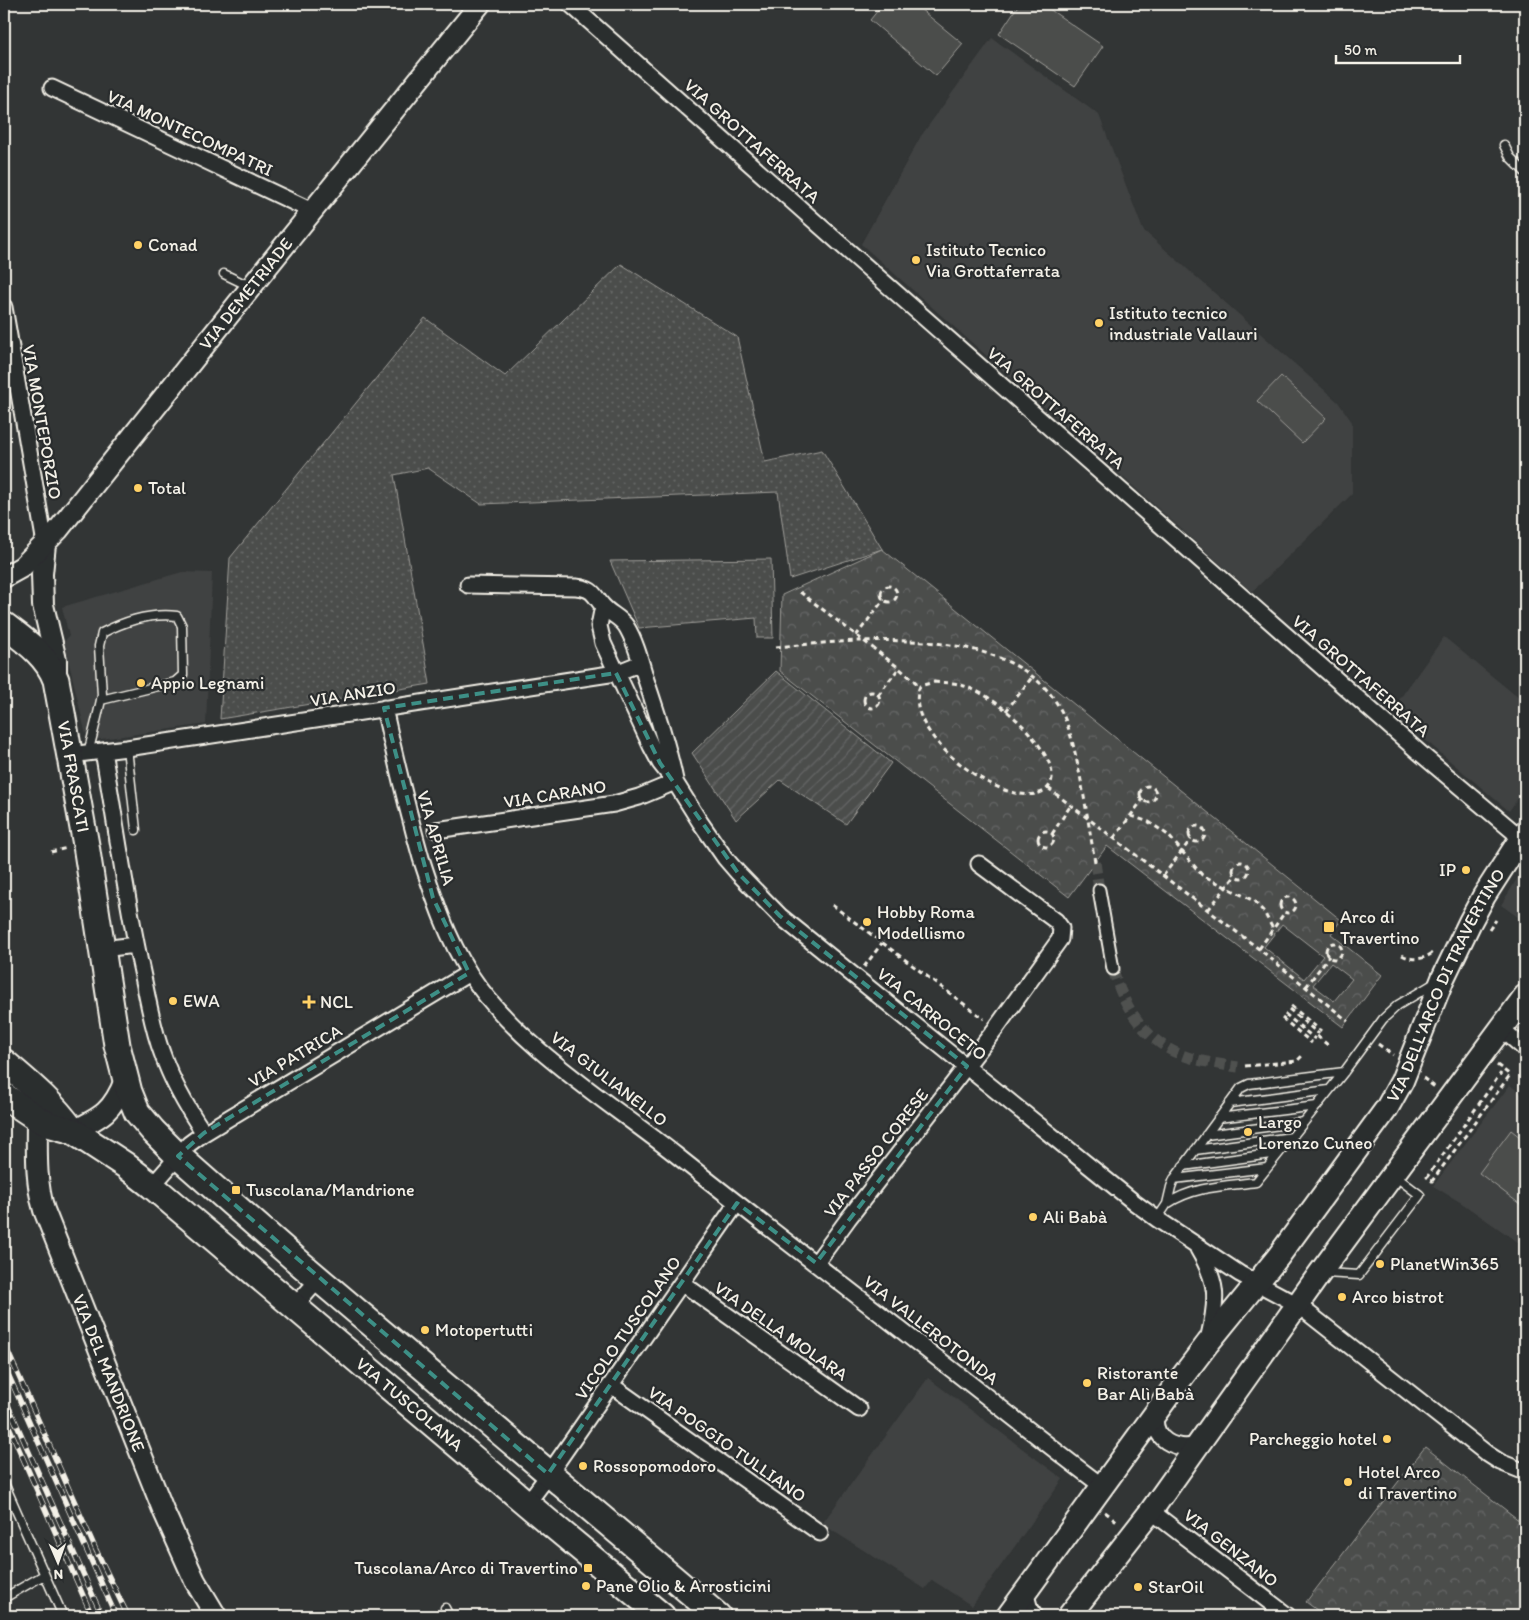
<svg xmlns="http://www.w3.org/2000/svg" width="1529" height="1620" viewBox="0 0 1529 1620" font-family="Itim,sans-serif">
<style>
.built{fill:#404242}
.grass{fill:url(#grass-dots);stroke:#a09f9a}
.park{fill:url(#park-crowns);stroke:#a09f9a;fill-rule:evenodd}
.garden{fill:url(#garden-furrows);stroke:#a09f9a}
.pitch{fill:#4b4d4c;stroke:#a09f9a}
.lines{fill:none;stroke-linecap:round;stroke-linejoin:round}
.pedestrian-tunnel{stroke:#4f5150;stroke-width:11;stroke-dasharray:11 5.5;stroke-linecap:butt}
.service-casing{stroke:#f4f1e8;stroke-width:11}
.pedestrian-casing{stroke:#f4f1e8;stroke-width:15}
.minor-casing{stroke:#f4f1e8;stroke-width:19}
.tertiary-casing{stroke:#f4f1e8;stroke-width:24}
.secondary-casing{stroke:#f4f1e8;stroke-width:26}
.primary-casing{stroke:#f4f1e8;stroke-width:29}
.path{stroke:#f4f1e8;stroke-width:3;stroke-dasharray:5 4;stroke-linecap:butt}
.service{stroke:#2a2d2e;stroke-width:8}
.pedestrian{stroke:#2a2d2e;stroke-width:11}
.minor{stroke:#2a2d2e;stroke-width:15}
.tertiary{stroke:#2a2d2e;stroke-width:20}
.secondary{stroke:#2a2d2e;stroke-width:22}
.primary{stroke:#2a2d2e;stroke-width:25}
.rail-casing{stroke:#f4f1e8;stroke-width:5.5}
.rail{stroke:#2a2d2e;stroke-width:4;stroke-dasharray:11;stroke-linecap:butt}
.marked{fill:none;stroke:#3d8f86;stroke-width:4;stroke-dasharray:10 6;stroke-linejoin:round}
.poi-dot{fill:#ffd166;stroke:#2a2d2e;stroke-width:2}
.labels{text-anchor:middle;stroke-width:4.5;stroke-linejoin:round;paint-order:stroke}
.street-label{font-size:18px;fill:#f4f1e8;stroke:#2a2d2e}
.poi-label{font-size:18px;fill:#f4f1e8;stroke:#2a2d2e;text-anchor:start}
</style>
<defs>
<pattern id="grass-dots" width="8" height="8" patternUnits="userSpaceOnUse" patternTransform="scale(1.25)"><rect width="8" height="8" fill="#4b4d4c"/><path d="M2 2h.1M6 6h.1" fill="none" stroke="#666766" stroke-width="1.8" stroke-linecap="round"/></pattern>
<pattern id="park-crowns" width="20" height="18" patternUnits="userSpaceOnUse" patternTransform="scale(1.25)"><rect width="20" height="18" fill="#4b4d4c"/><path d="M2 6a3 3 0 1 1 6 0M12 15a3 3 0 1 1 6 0" fill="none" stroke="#666766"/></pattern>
<pattern id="garden-furrows" width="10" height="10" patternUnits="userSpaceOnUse" patternTransform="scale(1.25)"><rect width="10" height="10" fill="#4b4d4c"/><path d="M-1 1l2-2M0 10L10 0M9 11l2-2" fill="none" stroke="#666766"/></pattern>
</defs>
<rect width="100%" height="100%" fill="#323535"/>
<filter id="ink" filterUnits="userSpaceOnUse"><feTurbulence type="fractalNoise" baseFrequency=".02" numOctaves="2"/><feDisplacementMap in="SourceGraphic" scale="10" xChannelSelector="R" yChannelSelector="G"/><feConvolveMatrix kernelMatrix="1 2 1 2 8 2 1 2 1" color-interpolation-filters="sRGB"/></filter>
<g filter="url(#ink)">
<!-- built -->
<path class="built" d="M992 38 1099 115 1143 230 1338 402 1352 422V494L1252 592 861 244 921 136Z
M182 572 212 573 206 724 101 739 92 738 86 735 64 642 69 636 62 607Z
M1444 637 1525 703V788L1509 811 1391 711Z
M1525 866V922L1501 905Z
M1510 1085 1525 1097V1247L1460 1202 1433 1186Z
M928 1378 1063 1479 972 1606 932 1580 925 1589 822 1524Z"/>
<!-- grass -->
<path class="grass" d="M621 264 737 337 765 462 822 450 882 549 790 579 778 492 481 504 428 468 394 475 430 684 220 719 230 558 425 318 505 376Z
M771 559 773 638H757L756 618 639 628 610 561Z"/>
<!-- park -->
<path class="park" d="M882 549 1341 920 1331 934 1382 975 1343 1027 1107 846 1069 897 780 671 782 595ZM1282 924 1323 956 1304 979 1264 947ZM1331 963 1352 979 1334 1001 1313 985Z
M1425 1447 1525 1525V1616H1325L1306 1602Z"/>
<!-- garden -->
<path class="garden" d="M776 671 891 763 846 824 780 780 736 820 692 753Z"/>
<!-- pitch -->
<path class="pitch" d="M883 4H914L963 44 936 76 870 20Z
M1019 4H1042L1103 46 1075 86 999 34Z
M1281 376 1326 418 1302 443 1257 401Z
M1511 1130 1525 1141V1208L1479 1173Z"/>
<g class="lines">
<!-- pedestrian-tunnel -->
<path class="pedestrian-tunnel" d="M1095 862 1099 890
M1113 969C1122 1003 1143 1038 1177 1053 1196 1061 1217 1064 1238 1067"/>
<defs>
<path id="service" d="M1504 145 1510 157 1525 172
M224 274 251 287
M127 748 136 830
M88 753C93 734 98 715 102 695L99 646 102 633C125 621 151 613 177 616L182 626 183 675 175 682 101 700
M1230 1103 1329 1090
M1218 1118 1317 1106
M1206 1135 1304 1122
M1195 1150 1292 1137
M1183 1166 1279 1153
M1174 1179 1267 1168
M1167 1204C1194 1186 1226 1186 1256 1182L1344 1072 1383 1019 1398 1005 1435 983
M1157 1219 1167 1204 1171 1187 1174 1179 1241 1088 1249 1084 1344 1072
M1325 1273 1359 1275 1420 1195 1395 1176
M4 1483 63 1616
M4 1598 44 1575
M445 1608 449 1616"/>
<path id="pedestrian" d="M1099 890 1113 969"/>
<path id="minor" d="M570 4 837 241 1420 753 1521 838
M52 88 312 211
M4 307 45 544
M468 585 576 587C595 589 593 595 603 606 610 614 620 617 626 626 636 642 641 663 646 680 657 713 668 746 675 780
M603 606 599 626 603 643 651 746 660 763 675 782 700 822 725 858 738 873 780 916 1135 1203 1157 1219 1240 1274 1298 1305 1486 1453 1500 1462 1525 1472
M384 708C395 758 407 808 421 858 434 898 447 938 470 974 518 1047 608 1101 676 1155 755 1218 836 1279 915 1341 978 1389 1039 1439 1102 1486
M103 751C116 824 126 899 142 972 148 999 152 1027 162 1053 172 1082 187 1108 204 1133
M70 755 127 748 616 673 641 663
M436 830 614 804 639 797 675 782
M102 949 136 945
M1502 1029 1525 1049
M152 1186 189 1144 204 1133 469 973
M1198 1249C1218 1283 1218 1298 1209 1336
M816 1263 848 1219 996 1028 1060 939 1061 928 1056 921 979 864
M682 1283 859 1409
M295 1306 319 1279
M611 1385 820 1533
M1156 1413C1151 1440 1175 1451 1198 1445
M524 1502 535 1493 544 1481 737 1203
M1151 1511 1288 1616
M1025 1591 1029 1606 1035 1616"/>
<g id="tertiary">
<path d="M45 544 42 574 43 605 56 660V680"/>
<path id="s1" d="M4 577 22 567 58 530 259 277 480 4"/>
<path id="s2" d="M37 1118C37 1149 35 1180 44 1210L164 1512 195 1581 216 1616"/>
<path d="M73 1131C102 1117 113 1111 125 1080"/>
</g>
<g id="secondary">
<path id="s3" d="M1008 1616 1173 1389 1208 1343 1278 1257 1387 1108 1402 1081 1443 978 1470 922 1484 896 1525 832"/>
<path d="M1069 1616 1151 1511 1320 1273 1525 996"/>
</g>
<g id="primary">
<path id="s4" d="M4 625C24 640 47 655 56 680L86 845 117 1045 129 1092 137 1112 153 1131 178 1156 302 1265 718 1616"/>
<path d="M4 1062C31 1085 52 1102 73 1131"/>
<path id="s5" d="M4 1096 37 1118 48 1124 73 1131 125 1165 152 1186 545 1519 662 1616"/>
</g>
</defs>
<!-- service casing -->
<use href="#service" class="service-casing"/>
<!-- pedestrian casing -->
<use href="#pedestrian" class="pedestrian-casing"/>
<!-- minor casing -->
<use href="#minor" class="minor-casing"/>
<!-- tertiary casing -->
<use href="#tertiary" class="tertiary-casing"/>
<!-- secondary casing -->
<use href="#secondary" class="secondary-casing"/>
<!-- primary casing -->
<use href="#primary" class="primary-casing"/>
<!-- path -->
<path class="path" d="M881 594a8 8 0 1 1 16 0a8 8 0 1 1-16 0Z
M800 592 899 668 920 686
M856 636 884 599
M776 647C858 640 1011 622 1059 707 1068 722 1072 740 1076 757 1084 792 1089 827 1095 862
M934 682C943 683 953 682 961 685 985 692 1006 709 1023 726 1035 739 1067 776 1044 791 1035 796 1024 795 1015 793 979 786 902 728 920 686Z
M864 700a8 8 0 1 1 16 0a8 8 0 1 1-16 0Z
M878 695 899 668
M1006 711 1033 676
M1140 794a8 8 0 1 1 16 0a8 8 0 1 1-16 0Z
M1048 788 1259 949 1348 1021
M1131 816 1149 822 1168 835 1202 875 1254 901 1264 912 1273 929
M1189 834a8 8 0 1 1 16 0a8 8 0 1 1-16 0Z
M1038 839a8 8 0 1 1 16 0a8 8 0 1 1-16 0Z
M1052 834 1071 805
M1114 838 1143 799
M51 852 67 848
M1233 870a8 8 0 1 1 16 0a8 8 0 1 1-16 0Z
M1163 876 1191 839
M1280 905a8 8 0 1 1 16 0a8 8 0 1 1-16 0Z
M832 905 984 1019
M1208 910 1236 875
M1489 930 1496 920
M1326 951a8 8 0 1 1 16 0a8 8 0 1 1-16 0Z
M1259 949 1285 912
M1402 955C1413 961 1423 960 1434 952
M864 967 882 943
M1306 987 1329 956
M1291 1006 1321 1031
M1289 1009 1319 1034
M1285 1014 1315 1039
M1282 1018 1312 1043
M1317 1036 1329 1046
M1378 1044 1393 1055
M1497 1065 1510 1075 1432 1181 1427 1177 1501 1073
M1245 1066 1297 1061 1303 1055
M1423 1078 1436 1088
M1105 1512 1118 1522"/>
<!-- service -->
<use href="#service" class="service"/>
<!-- pedestrian -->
<use href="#pedestrian" class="pedestrian"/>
<!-- minor -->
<use href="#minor" class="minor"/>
<!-- tertiary -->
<use href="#tertiary" class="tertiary"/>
<!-- secondary -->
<use href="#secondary" class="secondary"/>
<!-- primary -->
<use href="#primary" class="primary"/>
<defs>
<path id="rail" d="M4 1343 96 1550 128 1616
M4 1365 116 1616
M4 1396 102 1616
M4 1415 92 1616"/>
</defs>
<!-- rail casing -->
<use href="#rail" class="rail-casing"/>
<!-- rail -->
<use href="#rail" class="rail"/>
</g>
</g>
<!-- marked area -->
<path class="marked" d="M616 673 660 763 738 873 780 916 967 1066 816 1263 737 1203 548 1474 178 1156 204 1133 469 973 433 898 384 708Z"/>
<!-- markers -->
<g class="poi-dot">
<circle cx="138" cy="245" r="5"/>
<circle cx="916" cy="260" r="5"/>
<circle cx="1099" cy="323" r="5"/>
<circle cx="138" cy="488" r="5"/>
<circle cx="141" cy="683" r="5"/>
<circle cx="1466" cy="870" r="5"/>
<circle cx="867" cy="922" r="5"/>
<rect x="1323" y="921" width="12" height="12" rx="2.5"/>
<circle cx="173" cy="1001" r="5"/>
<path d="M306.5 994.5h5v5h5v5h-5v5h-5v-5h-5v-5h5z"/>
<circle cx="1248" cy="1132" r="5"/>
<rect x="231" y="1185" width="10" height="10" rx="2.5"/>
<circle cx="1033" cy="1217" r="5"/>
<circle cx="1380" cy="1264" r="5"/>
<circle cx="1342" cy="1297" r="5"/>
<circle cx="425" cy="1330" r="5"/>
<circle cx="1087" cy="1383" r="5"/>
<circle cx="1387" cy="1439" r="5"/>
<circle cx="583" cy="1466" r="5"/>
<circle cx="1348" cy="1482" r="5"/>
<rect x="583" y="1563" width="10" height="10" rx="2.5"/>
<circle cx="586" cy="1586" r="5"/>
<circle cx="1138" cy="1587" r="5"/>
</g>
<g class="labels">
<!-- street labels -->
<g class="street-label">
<text transform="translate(190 133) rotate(25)" y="6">VIA MONTECOMPATRI</text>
<text transform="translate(752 141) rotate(42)" y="6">VIA GROTTAFERRATA</text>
<text dy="6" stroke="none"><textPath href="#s1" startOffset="374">VIA DEMETRIADE</textPath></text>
<text transform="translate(1056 408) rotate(41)" y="6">VIA GROTTAFERRATA</text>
<text transform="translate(42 422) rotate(80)" y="6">VIA MONTEPORZIO</text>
<text transform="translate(1361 676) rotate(41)" y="6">VIA GROTTAFERRATA</text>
<text transform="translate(353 694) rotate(-9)" y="6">VIA ANZIO</text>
<text dy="6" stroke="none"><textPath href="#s4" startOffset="175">VIA FRASCATI</textPath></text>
<text transform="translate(555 794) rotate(-9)" y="6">VIA CARANO</text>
<text transform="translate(436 838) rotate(74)" y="6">VIA APRILIA</text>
<text dy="6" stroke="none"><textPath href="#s3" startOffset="770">VIA DELL'ARCO DI TRAVERTINO</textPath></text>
<text transform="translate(932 1014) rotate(39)" y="6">VIA CARROCETO</text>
<text transform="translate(295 1056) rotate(-31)" y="6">VIA PATRICA</text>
<text transform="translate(609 1079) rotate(38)" y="6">VIA GIULIANELLO</text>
<text transform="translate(876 1153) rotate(-52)" y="6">VIA PASSO CORESE</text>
<text transform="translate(628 1328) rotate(-55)" y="6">VICOLO TUSCOLANO</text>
<text transform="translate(931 1330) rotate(38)" y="6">VIA VALLEROTONDA</text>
<text transform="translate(781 1331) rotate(35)" y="6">VIA DELLA MOLARA</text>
<text dy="6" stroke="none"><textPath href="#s2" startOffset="268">VIA DEL MANDRIONE</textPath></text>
<text dy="6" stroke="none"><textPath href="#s5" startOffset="512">VIA TUSCOLANA</textPath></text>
<text transform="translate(727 1444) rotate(35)" y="6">VIA POGGIO TULLIANO</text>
<text transform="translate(1231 1548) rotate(38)" y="6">VIA GENZANO</text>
</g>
<!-- poi labels -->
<g class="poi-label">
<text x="148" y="251">Conad</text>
<text x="926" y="256">Istituto Tecnico<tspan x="926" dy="21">Via Grottaferrata</tspan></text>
<text x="1109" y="319">Istituto tecnico<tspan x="1109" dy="21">industriale Vallauri</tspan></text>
<text x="148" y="494">Total</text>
<text x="151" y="689">Appio Legnami</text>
<text x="1456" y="876" text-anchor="end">IP</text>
<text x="877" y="918">Hobby Roma<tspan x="877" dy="21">Modellismo</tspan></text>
<text x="1340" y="923">Arco di<tspan x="1340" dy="21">Travertino</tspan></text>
<text x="183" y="1007">EWA</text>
<text x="320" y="1008">NCL</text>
<text x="1258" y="1128">Largo<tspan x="1258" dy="21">Lorenzo Cuneo</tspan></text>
<text x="246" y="1196">Tuscolana/Mandrione</text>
<text x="1043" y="1223">Ali Babà</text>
<text x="1390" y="1270">PlanetWin365</text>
<text x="1352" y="1303">Arco bistrot</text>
<text x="435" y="1336">Motopertutti</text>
<text x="1097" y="1379">Ristorante<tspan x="1097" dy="21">Bar Alì Babà</tspan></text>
<text x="1377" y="1445" text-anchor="end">Parcheggio hotel</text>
<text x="593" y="1472">Rossopomodoro</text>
<text x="1358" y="1478">Hotel Arco<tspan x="1358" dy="21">di Travertino</tspan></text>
<text x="578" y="1574" text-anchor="end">Tuscolana/Arco di Travertino</text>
<text x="596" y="1592">Pane Olio &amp; Arrosticini</text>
<text x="1148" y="1593">StarOil</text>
</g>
</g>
<!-- margin -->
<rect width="1529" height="1620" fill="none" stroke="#2a2d2e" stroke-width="20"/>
<rect x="10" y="10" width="1509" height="1600" fill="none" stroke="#f4f1e8" stroke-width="2" filter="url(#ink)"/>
<!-- north arrow -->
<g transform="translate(58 1562) rotate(178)" stroke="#2a2d2e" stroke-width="4" paint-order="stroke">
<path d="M0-4L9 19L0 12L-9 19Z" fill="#f4f1e8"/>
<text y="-8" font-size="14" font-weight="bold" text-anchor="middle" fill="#f4f1e8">N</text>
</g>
<!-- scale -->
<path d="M1336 55v8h124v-8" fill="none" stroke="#f4f1e8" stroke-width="2.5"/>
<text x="1344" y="55" font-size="15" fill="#f4f1e8" stroke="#2a2d2e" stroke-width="4" paint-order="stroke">50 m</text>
</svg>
